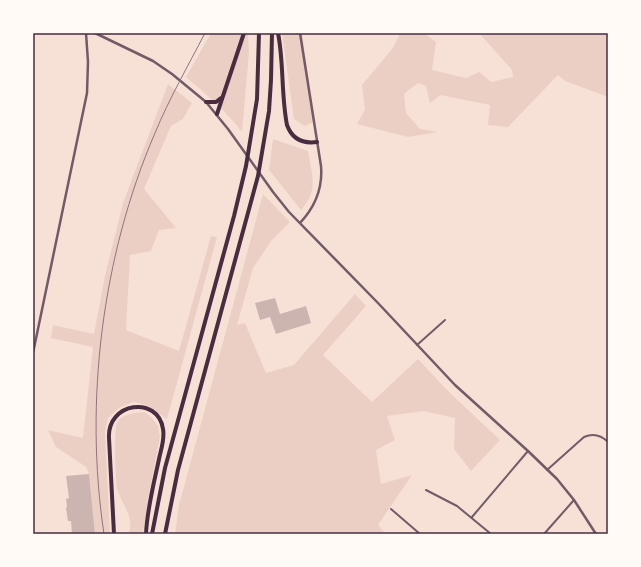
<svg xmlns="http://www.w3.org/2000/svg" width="641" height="567" viewBox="0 0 641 567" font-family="Ubuntu,sans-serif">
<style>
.green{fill:#ebcfc5}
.building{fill:#ccb4b1}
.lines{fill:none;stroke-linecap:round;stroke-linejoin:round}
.minor{stroke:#755966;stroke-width:2}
.tertiary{stroke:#755966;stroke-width:2.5}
.motorway{stroke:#4a2c40;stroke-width:4}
.rail{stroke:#8f747c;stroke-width:1}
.neatline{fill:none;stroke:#4a2c40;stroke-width:1.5}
</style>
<rect width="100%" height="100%" fill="#f7e1d7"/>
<!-- green -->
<path class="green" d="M211 33H248L249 53 242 132C225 110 207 95 186 77Z
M282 33H302L314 122 305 126 294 119Z
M400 33H424L436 42 432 70 466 78 479 72 491 82 513 77 512 70 479 33H608V97L565 81 558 75 508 127 488 125 490 105 440 95 430 103 426 86 418 83 404 94 406 113 420 129 438 132 408 137 357 124 365 110 362 85 393 48Z
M168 84 192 103 183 119 171 126 144 189 176 228 159 230 151 251 130 255 126 330 179 351 211 236 217 237 167 419 146 405 133 402 119 408 108 418 105 433 110 534H95L89 474 86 467 56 447 48 430 83 438 93 347 51 338 53 325 94 334 105 276 123 203Z
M273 139 308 151C312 176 319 189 301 210L269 170Z
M263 194 290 222 272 240 253 268 237 325 245 323 266 373 294 365 355 294 366 306 323 355 372 402 418 359 448 391 500 440 471 471 454 449 455 418 424 411 387 416 395 440 376 450 381 484 412 475 378 525 385 534H175L179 505Z
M145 412 152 418 158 426 160 437 148 498 143 534H128C136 517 121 504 117 488 115 479 114 430 117 423 122 413 136 413 145 412Z"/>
<!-- building -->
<path class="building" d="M275 298 280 314 306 306 311 323 276 334 270 317 260 320 255 303Z
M89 474 95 534H72L71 521H68L66 508 67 507 66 499 69 498 66 476Z"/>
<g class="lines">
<!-- minor -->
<path class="minor" d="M417 345 445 320
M547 470 584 437C593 433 601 435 608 442
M426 490 457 506 491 534
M391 509 420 534
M472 517 528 451
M544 534 574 500"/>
<!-- tertiary -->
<path class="tertiary" d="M95 33 153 61 172 74 206 102 228 129 273 192 289 212 378 303 455 385 528 451 557 479 574 500 596 534
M300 223C315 207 323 189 321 166L300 33
M33 353 87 93 88 62 86 33"/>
<!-- motorway -->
<path class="motorway" d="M278 33C284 63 281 95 287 125 292 139 302 144 317 142
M206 102H216L221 98
M217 114 244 33
M114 534 109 438C107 402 158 395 163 429 165 439 161 449 159 459 154 483 147 509 146 534
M152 534 165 468 234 216 246 166 257 99 259 33
M165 534 178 470 258 176 269 111 271 80 272 33"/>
<!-- rail -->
<path class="rail" d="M104 534C84 402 102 256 155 133 169 99 188 66 205 33"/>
</g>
<!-- border -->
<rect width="641" height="567" fill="none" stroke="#fffaf5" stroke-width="68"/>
<rect x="34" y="34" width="573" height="499" class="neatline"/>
</svg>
